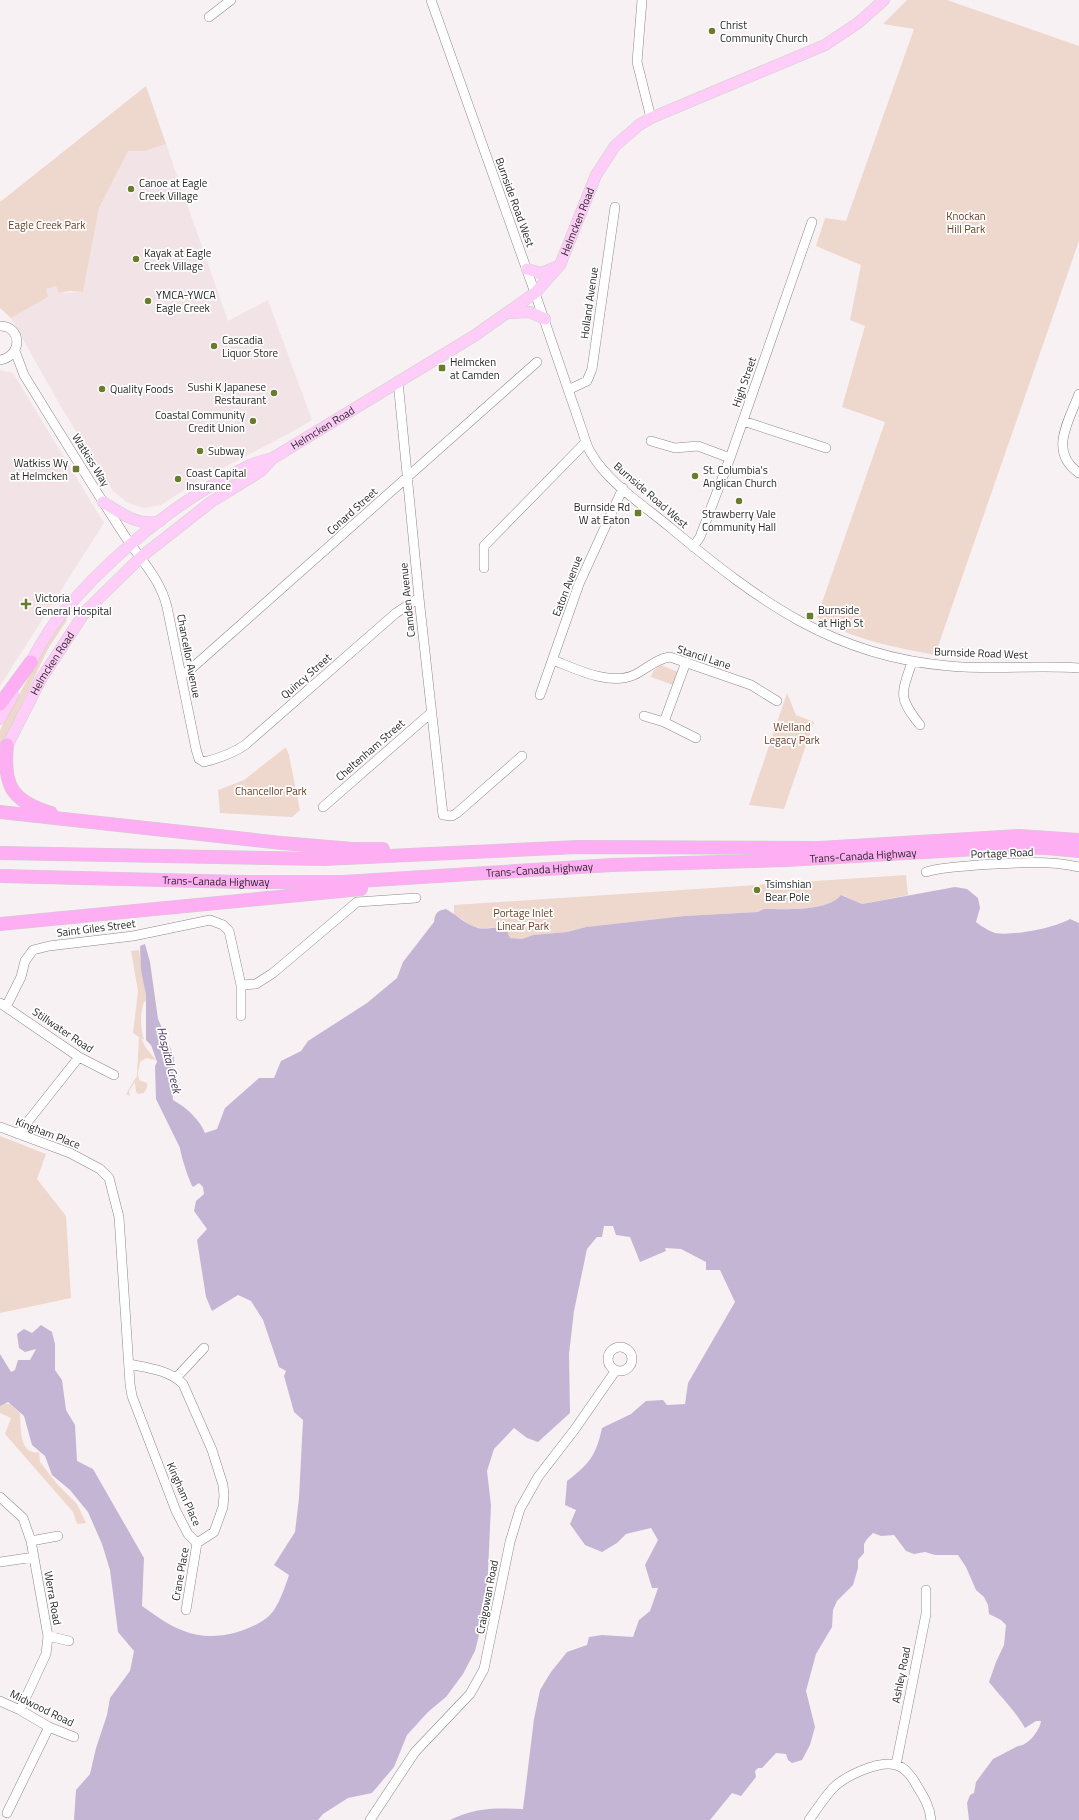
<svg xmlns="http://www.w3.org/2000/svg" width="1079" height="1820" viewBox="0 0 1079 1820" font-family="'Titillium Web',sans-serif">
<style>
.built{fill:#f2e3e7}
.green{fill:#eed7cd}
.water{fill:#c4b5d5}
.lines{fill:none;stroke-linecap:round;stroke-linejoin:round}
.minor-casing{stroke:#8f888a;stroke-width:10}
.major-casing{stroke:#d0cfcf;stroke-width:12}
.highway-casing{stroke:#d0cfcf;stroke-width:14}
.minor{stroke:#fff;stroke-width:9}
.major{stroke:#fecef8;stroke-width:11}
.highway{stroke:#feaef3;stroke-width:13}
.poi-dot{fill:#6a7d2c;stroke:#fff;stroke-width:1.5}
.labels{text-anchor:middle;stroke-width:3.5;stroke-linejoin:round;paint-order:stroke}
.poi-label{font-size:11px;fill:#292727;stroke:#fff;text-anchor:start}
.street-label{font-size:11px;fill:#292727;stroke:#fff}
.park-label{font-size:11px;fill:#6d3d25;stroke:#fff}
.water-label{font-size:12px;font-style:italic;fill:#422c56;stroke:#fff}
</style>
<rect width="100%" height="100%" fill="#f8f1f3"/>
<!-- built -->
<path class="built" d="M166 144 228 321 268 300 312 420 290 433 198 481 161 505 144 508 128 503 113 491 61 407 11 318 48 297 45 289 56 286 59 293 83 292 99 208 128 150 145 151Z
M0 370 13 373 104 523 0 686Z"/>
<!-- green -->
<path class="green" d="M907 0H947L1079 46V241L935 655C895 647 852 640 817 617L885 422 842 407 865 326 850 320 861 265 816 246 825 218 846 221 914 29 883 24Z
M146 86 166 144 145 151H128L99 208 83 292 70 291 59 293 56 286 46 289 48 297 11 318 0 308V202Z
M64 619 67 620 48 649 0 749V730L9 713 46 645Z
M661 665 678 672 673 685 651 677 654 670Z
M787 693 796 715 814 722 784 809 749 805Z
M286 747 289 755 300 810 292 817 220 813 218 790 244 780Z
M906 875 908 895 862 904 842 895C826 912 786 909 765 909L758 912 684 916 586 927 567 932 533 935 522 939 509 938 506 929C497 925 489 929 480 928 469 927 463 919 454 914V905Z
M139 950 147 1001 144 1002C140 1014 140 1027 144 1040L141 1038 146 1048 156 1060 146 1058 140 1062 138 1073 139 1080 147 1083V1087L144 1093 138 1094 136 1092 135 1082 129 1091 130 1096 126 1094 137 1076 139 1037 133 1033 138 991 131 951Z
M0 1136 46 1154 37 1179 66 1216 71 1298 0 1313Z
M0 1403 10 1404 20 1413C21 1427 19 1456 39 1452L40 1462 58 1485 77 1504 86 1523 77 1524 73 1512 5 1434 11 1418 0 1413Z"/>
<!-- water -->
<path class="water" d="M955 887 967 889 978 898 980 908 976 922C981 926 989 931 995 933 1014 936 1054 928 1070 919L1079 923V1820H969L967 1803 970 1795 974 1793 976 1782 993 1759 1018 1746C1028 1746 1040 1730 1041 1721H1036L1025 1728C1017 1713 1000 1696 989 1682L996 1662 1004 1645 1006 1625 1001 1620 989 1614 988 1605 984 1597 976 1590 966 1567 958 1555H935L925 1552 914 1554 906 1551 894 1535 881 1536 873 1533 867 1539 864 1544V1553L858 1560V1568L853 1585 837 1601 833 1610 832 1627 816 1654 806 1691 815 1727 810 1745 802 1760 792 1763 788 1760 786 1754 776 1753 762 1768H758L755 1771 756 1777 741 1796 732 1793 710 1820H450C477 1807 494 1808 523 1809L534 1719 540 1690 551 1672 567 1652 587 1645 589 1637 602 1635 633 1637 639 1620 650 1611 658 1588H652L645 1565 658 1540 651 1528 626 1534 617 1543 602 1552 585 1545 570 1524 576 1510 565 1505 567 1481C589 1464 596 1456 602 1428L631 1414 646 1401 663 1400 667 1405 685 1404 688 1383 735 1302 720 1270H706V1262L681 1249 665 1248 666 1251 640 1262 630 1237 616 1235 613 1226H604L602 1237H597L587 1249 574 1311 569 1354 570 1413 538 1442 527 1438 514 1428 494 1449 487 1471 491 1505 488 1572 484 1615 475 1651 463 1674 446 1697 428 1712 407 1735 394 1767 372 1793 348 1798 323 1814 318 1820H74L76 1790 90 1774 96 1748 107 1715 110 1698 130 1671 134 1651 118 1632 110 1570 102 1544 88 1512 70 1490 52 1475 45 1456 32 1445 24 1416 8 1402 0 1406V1354L11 1372 15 1370 18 1360H30L36 1349 25 1352 19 1348 17 1334 24 1329 32 1333 41 1325 52 1332 55 1344V1370L62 1380 66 1410 75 1425 77 1461 93 1469 144 1558 142 1606C155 1615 169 1626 184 1631 210 1642 247 1634 269 1616 278 1608 285 1587 289 1575L274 1565 295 1532 299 1498 303 1420 294 1412 284 1376 286 1371 279 1367 263 1320 251 1301 238 1295 212 1311 206 1297 197 1240 207 1229 194 1211 196 1201 204 1194 203 1187 199 1183 193 1187C189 1181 181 1156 180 1148L156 1099 155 1066 157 1062 151 1045 146 1040V995L141 970 140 946 145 944 150 962 158 1019 174 1056 172 1086 173 1100C186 1107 200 1120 205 1133L217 1129 225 1108 259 1078H274L281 1061 301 1051 308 1041 367 1003 397 978 403 962 434 922C435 913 437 911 446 909 457 915 466 925 478 928 488 930 497 925 506 929L510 938 522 939 533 935 567 932 586 927 684 916 758 912 764 909C786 909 827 912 841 895L862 904Z"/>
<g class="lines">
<defs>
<path id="minor" d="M431 0 535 293 583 433C585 440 587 447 591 453 608 483 646 507 672 529 759 601 832 656 949 666 992 670 1036 665 1079 668
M642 0 637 62 651 118
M209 17 231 0
M0 326C22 326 23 356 0 360
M15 351 24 375C56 427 88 479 121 530 137 556 160 577 167 607L196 749 199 759 204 762C220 758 232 754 245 745L396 613 419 598
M398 381 419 598 443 815 452 816 457 813 522 756
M568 390 587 381 592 369 615 207
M1079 394C1069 421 1048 452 1079 473
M743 421 826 448
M651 441 675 448 698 446 730 458
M693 547 700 537 730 458 812 222
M484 568V546L586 442
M553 660C576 669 609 686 634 675 647 669 655 659 670 657L751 685 777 701
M912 662C901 695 898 697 920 725
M181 676 192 668 537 362
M540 695 579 584 623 488
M644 716 664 722 696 738
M664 722 686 662
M323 807 432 712
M926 872C943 867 960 867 978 865 1011 863 1047 860 1079 867
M241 985 256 984 273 973 357 902 416 898
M0 1003 79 1057 114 1075
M6 1007 21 977 25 961 33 950 49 946 133 936 210 920 223 925 229 931 241 985V1016
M0 1127 70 1153 100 1169 109 1178 119 1217 130 1384 132 1396 176 1511 188 1534 197 1543 214 1532 223 1507 224 1495 223 1485 212 1450 183 1384C169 1370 148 1368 129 1364
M18 1134 79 1057
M608 1359a12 12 0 1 1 24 0a12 12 0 1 1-24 0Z
M176 1378 204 1348
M0 1497 23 1518 31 1541 48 1636 46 1654 20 1710
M31 1541 58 1536
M0 1562 34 1557
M186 1610 197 1543
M48 1636 69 1641
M0 1701 20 1710 49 1727 74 1737
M896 1765 926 1614V1590
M7 1813 49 1727
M370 1820 415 1752 470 1694 484 1669 510 1542 520 1509 538 1477 575 1429 616 1370
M809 1820C817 1809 824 1798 833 1788 845 1776 879 1760 896 1765 905 1767 913 1778 917 1786 924 1797 930 1807 931 1820"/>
<g id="major">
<path d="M527 269 541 273 556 267"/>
<path d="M508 313 530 312 545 319"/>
<path d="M103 502C121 513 138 527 160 521"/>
<path d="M27 669C36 653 45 635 57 620 100 566 165 510 225 478 242 469 254 462 273 458"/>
<path d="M0 719 13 695"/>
<path id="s1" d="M4 752 41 679 85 612 141 557 211 502 261 471 273 458 474 336 535 293 560 265 596 175 615 146 639 125 651 118 825 45 858 23 884 0"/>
</g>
<g id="highway">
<path d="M0 704 31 662"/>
<path d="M7 745C3 785 11 801 51 813"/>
<path d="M0 812 282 843 353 849H383"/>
<path d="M0 853 324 859 578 847 819 848 1019 836 1079 840"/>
<path id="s2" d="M0 876 242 882H343L612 865 787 860 1011 847 1046 848 1079 851"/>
<path d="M0 924 361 889"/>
</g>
</defs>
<!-- minor casing -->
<use href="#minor" class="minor-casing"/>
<!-- major casing -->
<use href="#major" class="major-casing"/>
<!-- highway casing -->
<use href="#highway" class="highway-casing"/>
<!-- minor -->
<use href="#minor" class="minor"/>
<!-- major -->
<use href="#major" class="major"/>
<!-- highway -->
<use href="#highway" class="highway"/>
</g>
<!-- markers -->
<g class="poi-dot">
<circle cx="712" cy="31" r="4"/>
<circle cx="131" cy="189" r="4"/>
<circle cx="136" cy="259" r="4"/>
<circle cx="148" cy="301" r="4"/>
<circle cx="214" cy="346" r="4"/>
<rect x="438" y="364" width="8" height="8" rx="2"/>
<circle cx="102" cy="389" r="4"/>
<circle cx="274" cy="393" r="4"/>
<circle cx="253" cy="421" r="4"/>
<circle cx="200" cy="451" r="4"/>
<rect x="72" y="465" width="8" height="8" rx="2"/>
<circle cx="695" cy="476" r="4"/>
<circle cx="178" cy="479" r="4"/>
<circle cx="739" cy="501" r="4"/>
<rect x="634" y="509" width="8" height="8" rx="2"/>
<path d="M24 598h4v4h4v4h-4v4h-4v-4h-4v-4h4z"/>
<rect x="806" y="612" width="8" height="8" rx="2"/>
<circle cx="757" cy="890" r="4"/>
</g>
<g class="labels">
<!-- poi labels -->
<g class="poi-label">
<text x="720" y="29">Christ<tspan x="720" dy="13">Community Church</tspan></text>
<text x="139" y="187">Canoe at Eagle<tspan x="139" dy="13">Creek Village</tspan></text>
<text x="144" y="257">Kayak at Eagle<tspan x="144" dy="13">Creek Village</tspan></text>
<text x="156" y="299">YMCA-YWCA<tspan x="156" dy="13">Eagle Creek</tspan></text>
<text x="222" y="344">Cascadia<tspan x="222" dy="13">Liquor Store</tspan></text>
<text x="450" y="366">Helmcken<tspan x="450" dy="13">at Camden</tspan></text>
<text x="266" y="391" text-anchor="end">Sushi K Japanese<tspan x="266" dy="13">Restaurant</tspan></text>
<text x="110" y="393">Quality Foods</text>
<text x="245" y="419" text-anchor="end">Coastal Community<tspan x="245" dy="13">Credit Union</tspan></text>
<text x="208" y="455">Subway</text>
<text x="68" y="467" text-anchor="end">Watkiss Wy<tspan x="68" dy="13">at Helmcken</tspan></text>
<text x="703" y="474">St. Columbia's<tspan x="703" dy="13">Anglican Church</tspan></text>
<text x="186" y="477">Coast Capital<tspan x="186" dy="13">Insurance</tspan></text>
<text x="630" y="511" text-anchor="end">Burnside Rd<tspan x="630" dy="13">W at Eaton</tspan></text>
<text x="739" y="518" text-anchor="middle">Strawberry Vale<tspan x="739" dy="13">Community Hall</tspan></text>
<text x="35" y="602">Victoria<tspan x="35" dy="13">General Hospital</tspan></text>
<text x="818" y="614">Burnside<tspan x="818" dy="13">at High St</tspan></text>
<text x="765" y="888">Tsimshian<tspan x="765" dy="13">Bear Pole</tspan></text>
</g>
<!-- street labels -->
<g class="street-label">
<text transform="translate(515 202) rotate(70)" y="4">Burnside Road West</text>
<text dy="4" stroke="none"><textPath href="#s1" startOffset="800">Helmcken Road</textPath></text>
<text transform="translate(589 303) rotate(-82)" y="4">Holland Avenue</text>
<text transform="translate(744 382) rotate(-71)" y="4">High Street</text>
<text dy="4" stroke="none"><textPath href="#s1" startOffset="464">Helmcken Road</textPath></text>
<text transform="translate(91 460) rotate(58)" y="4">Watkiss Way</text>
<text transform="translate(651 495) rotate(41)" y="4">Burnside Road West</text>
<text transform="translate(352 511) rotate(-42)" y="4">Conard Street</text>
<text transform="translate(567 586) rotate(-69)" y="4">Eaton Avenue</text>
<text transform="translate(407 600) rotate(-96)" y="4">Camden Avenue</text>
<text transform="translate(981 653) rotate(2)" y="4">Burnside Road West</text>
<text transform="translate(189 656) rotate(79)" y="4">Chancellor Avenue</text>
<text transform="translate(704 657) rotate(18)" y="4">Stancil Lane</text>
<text dy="4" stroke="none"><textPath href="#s1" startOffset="101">Helmcken Road</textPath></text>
<text transform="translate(306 676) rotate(-41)" y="4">Quincy Street</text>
<text transform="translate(370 750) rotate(-41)" y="4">Cheltenham Street</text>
<text transform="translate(1002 853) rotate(-2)" y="4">Portage Road</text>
<text dy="4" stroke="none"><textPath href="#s2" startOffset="864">Trans-Canada Highway</textPath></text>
<text dy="4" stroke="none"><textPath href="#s2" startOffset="540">Trans-Canada Highway</textPath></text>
<text dy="4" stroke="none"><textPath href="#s2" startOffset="216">Trans-Canada Highway</textPath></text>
<text transform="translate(96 928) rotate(-7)" y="4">Saint Giles Street</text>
<text transform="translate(63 1030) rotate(34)" y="4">Stillwater Road</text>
<text transform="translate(48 1133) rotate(21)" y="4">Kingham Place</text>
<text transform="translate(184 1494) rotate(66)" y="4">Kingham Place</text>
<text transform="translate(180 1574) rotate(-80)" y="4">Crane Place</text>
<text transform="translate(487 1597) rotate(-79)" y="4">Craigowan Road</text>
<text transform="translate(53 1598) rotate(80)" y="4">Werra Road</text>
<text transform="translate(901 1675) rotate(-79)" y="4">Ashley Road</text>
<text transform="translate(42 1708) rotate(26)" y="4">Midwood Road</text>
</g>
<!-- park labels -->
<g class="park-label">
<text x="966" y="220">Knockan<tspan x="966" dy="13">Hill Park</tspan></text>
<text x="47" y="229">Eagle Creek Park</text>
<text x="792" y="731">Welland<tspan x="792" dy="13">Legacy Park</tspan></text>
<text x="271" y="795">Chancellor Park</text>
<text x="523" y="917">Portage Inlet<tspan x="523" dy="13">Linear Park</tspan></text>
</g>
<!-- water labels -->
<g class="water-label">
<text transform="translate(169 1060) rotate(76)" y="4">Hospital Creek</text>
</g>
</g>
</svg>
